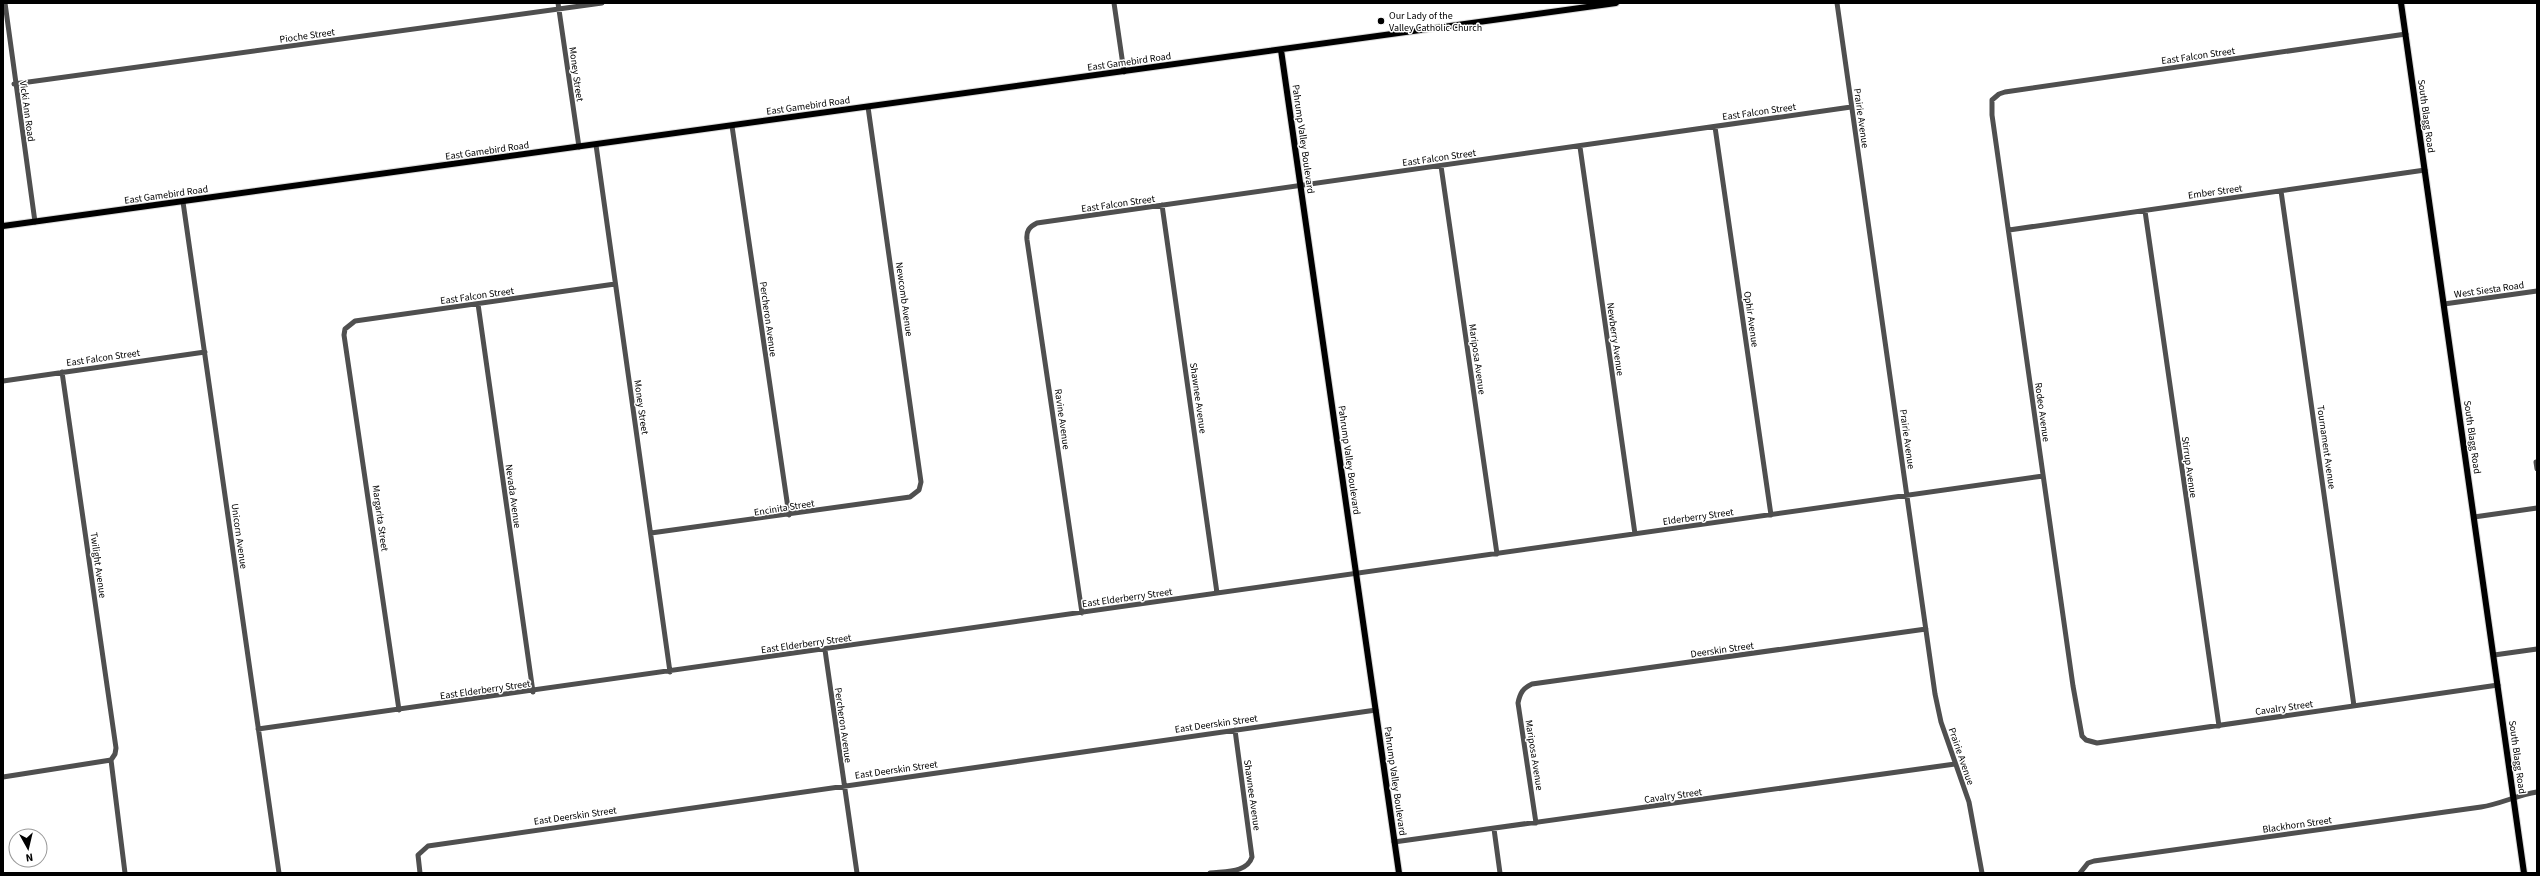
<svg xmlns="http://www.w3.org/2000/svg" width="2540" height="876" viewBox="0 0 2540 876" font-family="'Source Sans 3',sans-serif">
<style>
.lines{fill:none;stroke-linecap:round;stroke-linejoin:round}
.major-casing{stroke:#dbdbdb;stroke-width:8}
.minor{stroke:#4f4f4f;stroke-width:5}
.major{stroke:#000;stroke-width:6}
.poi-dot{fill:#000;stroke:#fff;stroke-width:1.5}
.labels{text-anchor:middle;stroke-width:3;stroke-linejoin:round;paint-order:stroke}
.poi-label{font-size:10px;fill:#000;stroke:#fff;text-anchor:start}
.street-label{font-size:10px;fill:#000;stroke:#fff}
</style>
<rect width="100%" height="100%" fill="#fff"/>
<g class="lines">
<defs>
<path id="major" d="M2401 3 2524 873
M1281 50 1399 873
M3 226 1616 3"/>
</defs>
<!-- major casing -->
<use href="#major" class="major-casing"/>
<!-- minor -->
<path class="minor" d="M5 3 35 222
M558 3 579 147
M1114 3 1124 72
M1837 3 1935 694 1941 722 1969 802 1982 873
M2406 34 2005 92 1999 94 1992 100V115L2073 686 2082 736 2086 740 2097 743 2498 685
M14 84 602 3
M732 126 789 515
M1715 127 1771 515
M596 145 670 672
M1580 147 1635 534
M1441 166 1497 554
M2281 191 2354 706
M183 202 279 873
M1162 205 1217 593
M2145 211 2219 726
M2009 230 2425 170
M478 304 533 692
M2444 304 2537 291
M62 372 116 748 115 754 111 760
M3 381 205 352
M2536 462 2537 469
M2474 517 2537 508
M651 533 910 497 919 490 921 482 868 107
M1082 613 1027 240C1026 231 1029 227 1037 223L1851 107
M825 650 857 873
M2494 655 2537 649
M399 710 344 335 345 329 355 321 615 284
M258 729 2043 476
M111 760 125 873
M3 777 111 760
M1536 823 1518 703C1520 693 1523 688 1532 684L1926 629
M1494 829 1500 873
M1394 842 1955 764
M420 873 418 855 428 846 1376 710
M1210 873C1225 871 1247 873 1252 857L1235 730
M2080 873 2088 863 2094 861 2481 807C2501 804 2517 795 2537 792"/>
<!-- major -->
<use href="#major" class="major"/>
</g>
<!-- markers -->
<circle class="poi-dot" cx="1381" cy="21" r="4"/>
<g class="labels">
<!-- poi labels -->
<g class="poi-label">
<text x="1389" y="19">Our Lady of the<tspan x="1389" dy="12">Valley Catholic Church</tspan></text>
</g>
<!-- street labels -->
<g class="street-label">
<text transform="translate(307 35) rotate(-8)" y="4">Pioche Street</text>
<text transform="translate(2198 55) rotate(-8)" y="4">East Falcon Street</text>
<text transform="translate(1129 61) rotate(-8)" y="4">East Gamebird Road</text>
<text transform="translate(577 74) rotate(82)" y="4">Money Street</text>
<text transform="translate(808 105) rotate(-8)" y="4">East Gamebird Road</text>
<text transform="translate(28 111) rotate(82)" y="4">Vicki Ann Road</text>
<text transform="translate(1759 111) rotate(-8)" y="4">East Falcon Street</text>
<text transform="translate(2427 116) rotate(82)" y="4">South Blagg Road</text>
<text transform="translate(1862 118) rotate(82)" y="4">Prairie Avenue</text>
<text transform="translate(1304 139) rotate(82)" y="4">Pahrump Valley Boulevard</text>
<text transform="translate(487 150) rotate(-8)" y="4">East Gamebird Road</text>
<text transform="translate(1439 157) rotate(-8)" y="4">East Falcon Street</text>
<text transform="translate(2215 191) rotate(-8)" y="4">Ember Street</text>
<text transform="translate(166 194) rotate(-8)" y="4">East Gamebird Road</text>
<text transform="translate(1118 203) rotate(-8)" y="4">East Falcon Street</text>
<text transform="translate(2489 289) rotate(-8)" y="4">West Siesta Road</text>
<text transform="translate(477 295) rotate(-8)" y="4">East Falcon Street</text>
<text transform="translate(905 299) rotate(82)" y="4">Newcomb Avenue</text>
<text transform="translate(769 319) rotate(82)" y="4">Percheron Avenue</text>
<text transform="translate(1752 319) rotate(82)" y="4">Ophir Avenue</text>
<text transform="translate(1616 339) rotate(82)" y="4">Newberry Avenue</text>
<text transform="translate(103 357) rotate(-8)" y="4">East Falcon Street</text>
<text transform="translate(1478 359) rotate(82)" y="4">Mariposa Avenue</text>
<text transform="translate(1199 398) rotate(82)" y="4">Shawnee Avenue</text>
<text transform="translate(642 407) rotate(82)" y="4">Money Street</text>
<text transform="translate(2043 412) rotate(82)" y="4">Rodeo Avenue</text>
<text transform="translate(1063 419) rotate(82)" y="4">Ravine Avenue</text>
<text transform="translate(2473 437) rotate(82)" y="4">South Blagg Road</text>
<text transform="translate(1908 439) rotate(82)" y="4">Prairie Avenue</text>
<text transform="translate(2327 447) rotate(82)" y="4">Tournament Avenue</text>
<text transform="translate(1350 460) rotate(82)" y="4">Pahrump Valley Boulevard</text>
<text transform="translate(2190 467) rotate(82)" y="4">Stirrup Avenue</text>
<text transform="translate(514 496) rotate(82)" y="4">Nevada Avenue</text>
<text transform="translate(784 507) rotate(-9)" y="4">Encinita Street</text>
<text transform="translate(1698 516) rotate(-8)" y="4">Elderberry Street</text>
<text transform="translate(381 518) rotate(82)" y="4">Margarita Street</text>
<text transform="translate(240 536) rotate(82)" y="4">Unicorn Avenue</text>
<text transform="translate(99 565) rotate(82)" y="4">Twilight Avenue</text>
<text transform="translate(1127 597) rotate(-8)" y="4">East Elderberry Street</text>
<text transform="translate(806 643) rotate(-8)" y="4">East Elderberry Street</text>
<text transform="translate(1722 649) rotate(-8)" y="4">Deerskin Street</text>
<text transform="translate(485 689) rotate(-8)" y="4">East Elderberry Street</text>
<text transform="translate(2284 707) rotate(-8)" y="4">Cavalry Street</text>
<text transform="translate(1216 723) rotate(-8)" y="4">East Deerskin Street</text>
<text transform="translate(844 725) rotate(82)" y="4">Percheron Avenue</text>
<text transform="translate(1535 755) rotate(81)" y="4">Mariposa Avenue</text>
<text transform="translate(1962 756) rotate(71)" y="4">Prairie Avenue</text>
<text transform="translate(2518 757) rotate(82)" y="4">South Blagg Road</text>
<text transform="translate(896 769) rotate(-8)" y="4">East Deerskin Street</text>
<text transform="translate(1396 781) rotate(82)" y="4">Pahrump Valley Boulevard</text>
<text transform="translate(1253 795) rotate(82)" y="4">Shawnee Avenue</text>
<text transform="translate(1673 795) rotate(-8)" y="4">Cavalry Street</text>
<text transform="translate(575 815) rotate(-8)" y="4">East Deerskin Street</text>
<text transform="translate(2297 824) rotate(-8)" y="4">Blackhorn Street</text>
</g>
</g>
<!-- border -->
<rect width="2540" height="876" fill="none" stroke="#000000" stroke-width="8"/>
<!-- north arrow -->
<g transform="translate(28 848) rotate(172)"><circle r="19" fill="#ffffff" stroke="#999999"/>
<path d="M0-3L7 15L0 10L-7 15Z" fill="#000000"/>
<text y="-6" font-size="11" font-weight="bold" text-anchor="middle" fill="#000000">N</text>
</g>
</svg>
